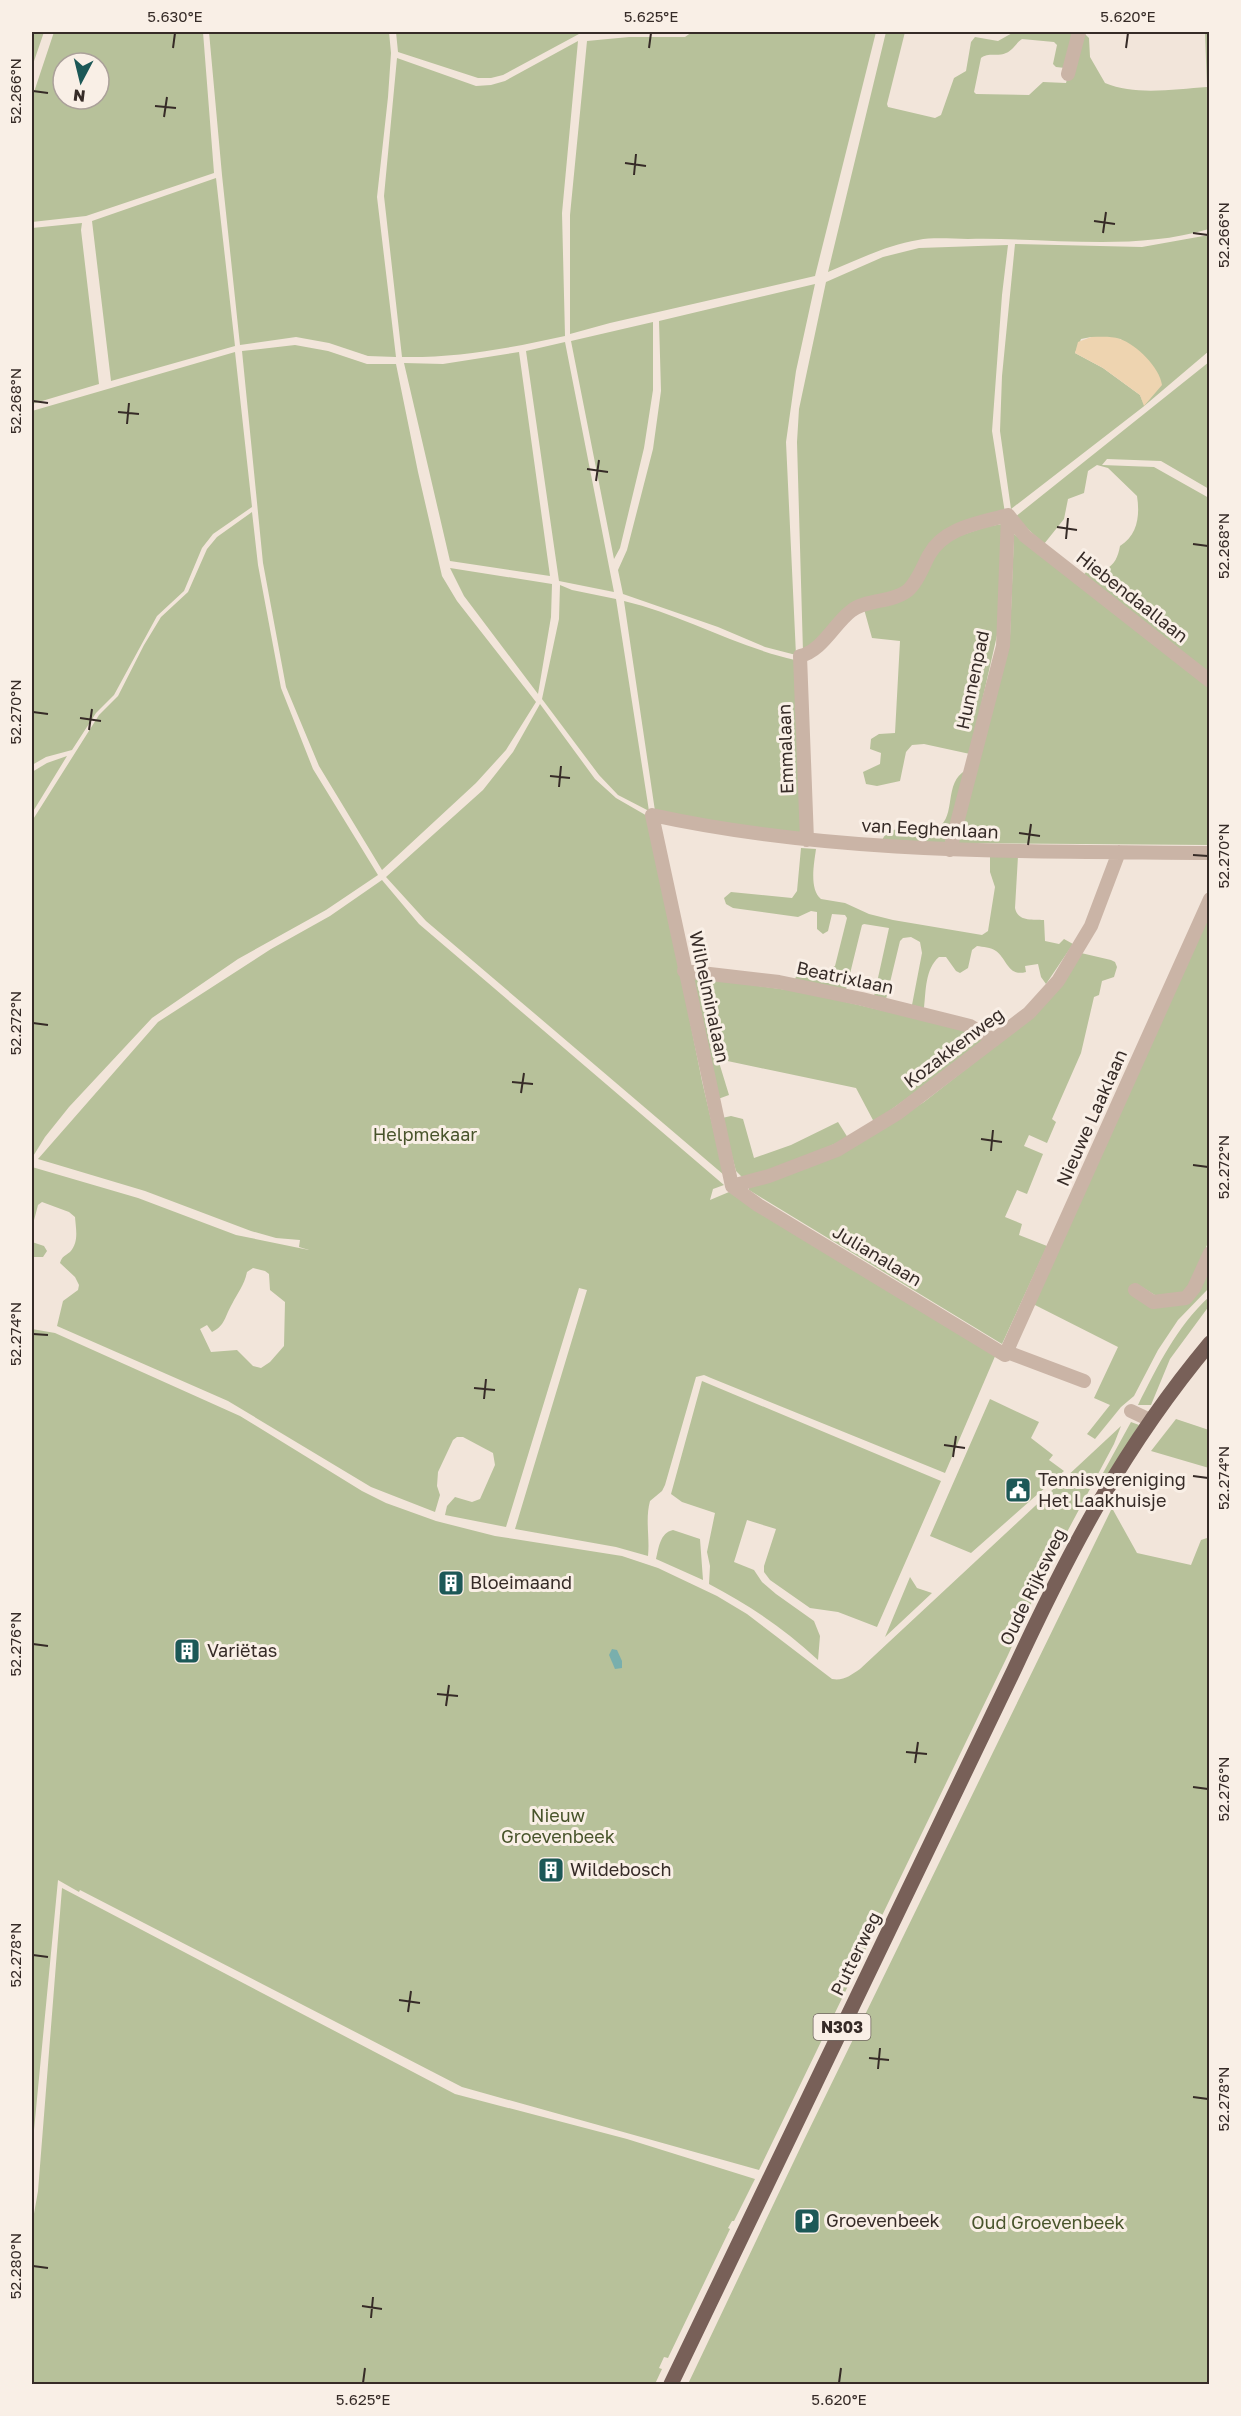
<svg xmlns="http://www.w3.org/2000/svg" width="1241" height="2416" viewBox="0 0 1241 2416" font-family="'Golos Text',sans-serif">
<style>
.green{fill:#b7c19a;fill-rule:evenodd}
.sand{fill:#eed4b0}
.water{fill:#79afad}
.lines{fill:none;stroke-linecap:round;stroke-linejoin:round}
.minor{stroke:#cab4a6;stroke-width:14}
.major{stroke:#786058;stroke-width:15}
.ticks{fill:none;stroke:#362b27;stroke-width:2}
.labels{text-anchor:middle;stroke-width:6;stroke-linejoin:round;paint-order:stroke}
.shield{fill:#f9efe6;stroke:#706660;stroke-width:1.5}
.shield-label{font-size:16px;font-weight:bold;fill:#362b27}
.street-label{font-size:18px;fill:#362b27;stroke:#f9efe6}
.park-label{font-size:18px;fill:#48542b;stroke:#f9efe6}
.poi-label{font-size:18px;fill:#362b27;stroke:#f9efe6;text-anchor:start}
.neatline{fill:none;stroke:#362b27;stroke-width:2}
.ticks-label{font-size:15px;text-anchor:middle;fill:#362b27}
</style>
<rect width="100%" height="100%" fill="#f2e5da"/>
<!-- green -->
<path class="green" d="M32 32H44L32 67Z
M54 32H203L214 173 86 216 32 222V98ZM63 63H99V99H63Z
M209 32H389L391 53 388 97 377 197 396 357 368 356 329 343 296 337 240 345 222 175Z
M396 32H580L579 34 503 75 491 78H478L398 52Z
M692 32H876L815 276 610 323 570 334V215L587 41 629 37H685Z
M886 32H905L887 104 888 107 935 118 941 115 954 78 966 71 971 42 975 37 998 41 1014 32H1073L1065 68 1056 67 1053 64 1057 45 1054 42 1022 39C1016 43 1013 50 1006 53 998 57 988 52 981 58L974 92 976 94 1029 95 1043 82 1066 83 1079 32H1083L1089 38 1090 57 1105 83C1136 96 1175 89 1207 87L1205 32H1209V229C1131 252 1048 237 968 239 952 239 934 237 918 240 887 245 857 260 828 272Z
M578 41 562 213 565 336C511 348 457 358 402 357L384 196 397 58 476 86 491 85 505 81Z
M216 178 235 346 111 381 92 221Z
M82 223 81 230 99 384 32 404V228Z
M1209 235V351L1143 407 1011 509 1000 431 1002 376 1015 244 1142 247ZM1091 337 1121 339 1144 405 1140 395 1103 368 1075 353 1081 339Z
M1008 245 1002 295 992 431 1005 513 954 527 905 587 860 603 803 652 797 442 799 409 826 282 883 257 919 248Z
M815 284 796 371 786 442 796 655 765 647 718 627 623 594 618 570 627 550 653 449 661 391 659 321Z
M653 322V390L644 448 620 548 614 559 571 341Z
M565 342 614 592 559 581 526 351Z
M295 345 328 351 367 364H396L418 472 442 576 457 601 536 702 506 750 476 783 382 870 319 766 286 687 263 563 242 351Z
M235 352 252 507 213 534 202 548 184 591 157 616 114 695 96 713 72 750 46 757 32 765V411Z
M519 352 550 576 450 561 404 363 443 364Z
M1209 362V489L1161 461 1107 459 1102 465 1154 467 1209 498V673L1083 575 1094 565 1105 570C1115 564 1118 557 1120 546 1138 535 1140 515 1137 496L1108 468 1097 465 1088 471 1084 493 1068 499 1064 519 1044 544 1015 517Z
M252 512 258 565 281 688 313 769 378 875 326 910 238 959 152 1018 69 1107 45 1137 32 1158V821L99 715 118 696 144 645 161 617 188 592 207 549 217 537Z
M1002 524 998 631 970 754 924 744 912 745 906 752 900 781 877 786 866 784 863 772 880 764 881 753 870 749 871 739 879 734 895 733 900 641 872 638 864 609 900 599 947 540 986 527Z
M1014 534 1209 687V845L957 843 1010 636Z
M450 568 552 584 551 617 538 694 464 596Z
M560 585 572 590 616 599 649 811 618 795 599 775 542 699 559 619Z
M624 601C683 615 737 647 795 660L804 837 655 811Z
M540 704 595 779 616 798 649 817 702 1081 724 1175 426 921 386 877 483 790 513 752Z
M67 756 37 805 32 813V772L47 763Z
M966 770 945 843 882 841C890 817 922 839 938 828 957 815 943 783 966 770Z
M801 848 816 849C814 864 809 889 821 899L845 903 869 914 893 920 982 935 988 931 995 887 990 872V856H1018L1015 908C1018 922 1032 919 1044 920L1045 941 1059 944 1064 939 1073 944 1046 984 1041 977 1038 964 1025 966 1026 972C1008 977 1007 959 996 951 991 947 983 947 977 946L972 950 968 968 960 973 956 971 946 957H939C925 969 926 991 924 1008L912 1005 922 953 920 942 911 937 903 938 900 941 886 999 874 996 889 928 864 924 862 925 846 990 795 979 800 968 828 970 835 966 847 918 845 915 832 914 828 931 823 934 817 929V912L811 911 798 917 733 908 726 904 724 898 731 892 792 898 797 891Z
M382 880 419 924 724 1185 713 1189 710 1200 729 1192 996 1354 945 1473 711 1378 704 1375 696 1377 665 1485 662 1491 650 1501C645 1520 650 1537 648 1556L616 1547 515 1529 587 1290 579 1288 506 1527 445 1515 447 1506 455 1497 472 1502 480 1499 495 1465 493 1453 463 1437H457L453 1440 438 1472 437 1486 440 1495 435 1512 371 1487 228 1401 57 1326 63 1301 78 1290 79 1285 75 1277 60 1263C62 1256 65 1256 70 1252 79 1242 76 1230 75 1217L69 1212 42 1202 38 1205 32 1228V1167L138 1198 236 1235 309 1250 299 1247 300 1240 276 1238 251 1231 145 1191 38 1159 158 1022 271 949 330 916ZM253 1268 265 1271 269 1274 270 1290 285 1302 284 1346 270 1362 261 1368 253 1366 237 1350 211 1352 200 1329 207 1325 212 1332C225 1326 225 1316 232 1304 238 1292 244 1286 247 1272Z
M1209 906V1240L1188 1293 1158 1297 1137 1284 1134 1291 1157 1304 1187 1301 1199 1292 1209 1267V1288L1178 1320 1158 1350 1134 1396 1121 1407 1095 1439 1087 1434 1110 1405 1094 1398 1118 1347 1031 1303Z
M1081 953 1111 960 1115 962 1117 967 1114 977 1102 981 1099 995 1094 997 1081 1053 1052 1119 1056 1122 1047 1143 1029 1135 1024 1146 1043 1154 1027 1194 1017 1190 1005 1217 1022 1224 1019 1235 1047 1246 1002 1344 749 1190V1186L865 1139 924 1102 1012 1033Z
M691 977 803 992 961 1029 986 1041 874 1122 856 1088 718 1059 729 1095 718 1099Z
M731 1116 743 1119 754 1158 791 1145 838 1122 848 1138 780 1168 742 1177 736 1171 722 1118Z
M32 1242 44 1246 47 1251 43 1257H32Z
M1209 1297V1306L1170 1359 1151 1405H1138C1157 1367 1177 1326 1209 1297Z
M32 1329 55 1333 240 1416 362 1491 386 1503 436 1521 495 1536 622 1556 658 1568 717 1596 747 1614 832 1679C844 1681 851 1675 860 1669L1121 1426 1114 1444 1043 1577 1008 1655 759 2170 462 2087 80 1890 79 1892 58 1880 32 2151Z
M702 1381 941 1481 877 1627 838 1612 810 1608 770 1580 764 1572V1566L776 1529 747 1520 734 1562 754 1570 762 1582 776 1594 814 1621 820 1636 818 1660C785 1629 749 1605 709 1584L710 1566 707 1552 715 1513 682 1502 671 1494Z
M990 1399 1039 1422 1031 1438 1053 1455 1049 1460 1064 1471 971 1553 930 1536Z
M1176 1419 1209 1430V1468L1151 1451Z
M1131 1422 1139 1425 1099 1490 1098 1482Z
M1112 1508 1137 1553 1191 1565 1201 1540 1207 1538 1209 1533V2384H688L804 2140Z
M673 1530 700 1539 703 1580 656 1559C659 1547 660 1533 673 1530Z
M910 1577 917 1588 932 1593 885 1637Z
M62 1888 455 2094 627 2139 755 2179 734 2221H732L728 2228 730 2229 668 2358 664 2357 659 2368 662 2369 655 2384H32V2225L38 2191Z"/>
<!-- sand -->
<path class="sand" d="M1091 337C1101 337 1111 336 1120 339 1136 344 1160 368 1162 385L1144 406 1140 395 1103 368 1075 353 1078 342Z"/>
<!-- water -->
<path class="water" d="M612 1649 617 1650 622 1661V1668L615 1669 609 1655Z"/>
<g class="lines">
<!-- minor -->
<path class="minor" d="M1068 74 1079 32
M1008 515 1025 536 1210 681
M807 840 800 656C822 651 834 624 851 611 866 599 891 603 907 591 917 583 923 566 929 555 944 527 980 523 1008 515
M950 850 1003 646 1008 515
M684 971 779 982 862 999 970 1026 994 1040
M732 1186 652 815C835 855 1023 851 1210 853
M732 1186 758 1205 1005 1355 1210 899
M732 1186 769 1176 837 1150 898 1113 1029 1013 1058 981 1091 926 1119 852
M1135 1290 1153 1302 1186 1298 1194 1288 1210 1253
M1007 1352 1084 1381
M1131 1411 1150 1420"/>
<!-- major -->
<path class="major" d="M671 2384 1014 1670C1070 1549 1124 1446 1210 1343"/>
</g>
<!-- ticks -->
<path class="ticks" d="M173 48 175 33M649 48 651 33M1126 48 1128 33M33 91 48 93M155 106 176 108M164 117 167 97M625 163 646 166M634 175 636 154M1094 221 1115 224M1103 233 1106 212M1193 233 1208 235M33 401 48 403M118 412 139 414M127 424 129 403M587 469 608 472M596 481 599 460M1057 527 1077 530M1066 539 1068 518M1193 544 1208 546M33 712 48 714M80 718 101 721M89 730 92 709M550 776 570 778M559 787 561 766M1019 833 1040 836M1028 845 1031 824M1193 855 1208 856M33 1023 48 1025M512 1082 533 1084M521 1093 524 1073M981 1139 1002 1142M991 1151 993 1130M1193 1165 1208 1167M33 1334 48 1335M474 1388 495 1390M484 1399 486 1379M944 1445 965 1448M953 1457 956 1436M1193 1476 1208 1478M33 1644 48 1646M437 1694 458 1696M446 1706 449 1685M906 1752 927 1754M915 1763 918 1742M1193 1787 1208 1789M33 1955 48 1957M399 2000 420 2003M408 2012 411 1991M869 2058 889 2060M878 2069 880 2048M1193 2097 1208 2099M33 2266 48 2268M362 2306 382 2309M371 2318 373 2297M363 2383 365 2368M839 2383 841 2368"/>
<!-- icons -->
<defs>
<symbol id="civic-square" viewBox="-11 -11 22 22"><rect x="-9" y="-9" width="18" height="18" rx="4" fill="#1c5857" stroke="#f9efe6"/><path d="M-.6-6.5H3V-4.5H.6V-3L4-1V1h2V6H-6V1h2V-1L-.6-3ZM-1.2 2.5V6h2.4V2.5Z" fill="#fff"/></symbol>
<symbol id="building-square" viewBox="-11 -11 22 22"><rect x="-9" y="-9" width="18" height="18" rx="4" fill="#1c5857" stroke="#f9efe6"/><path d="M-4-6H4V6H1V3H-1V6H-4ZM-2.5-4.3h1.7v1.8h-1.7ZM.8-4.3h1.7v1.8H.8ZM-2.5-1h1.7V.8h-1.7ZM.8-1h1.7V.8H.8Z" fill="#fff"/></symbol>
<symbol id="parking-square" viewBox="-11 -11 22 22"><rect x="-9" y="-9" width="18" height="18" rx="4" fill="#1c5857" stroke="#f9efe6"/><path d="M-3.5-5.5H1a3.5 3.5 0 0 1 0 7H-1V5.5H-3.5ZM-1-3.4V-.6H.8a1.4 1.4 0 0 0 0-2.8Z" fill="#fff"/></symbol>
</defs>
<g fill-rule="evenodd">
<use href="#civic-square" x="1003" y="1475" width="30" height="30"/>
<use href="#building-square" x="436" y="1568" width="30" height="30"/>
<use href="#building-square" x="172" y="1636" width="30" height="30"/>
<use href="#building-square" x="536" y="1855" width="30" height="30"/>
<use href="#parking-square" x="792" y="2206" width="30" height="30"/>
</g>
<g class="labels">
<!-- shield labels -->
<rect class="shield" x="813.5" y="2014" width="57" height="26" rx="4.5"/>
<g class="shield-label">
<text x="842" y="2033">N303</text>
</g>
<!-- street labels -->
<g class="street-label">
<text transform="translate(1132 597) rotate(38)" y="6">Hiebendaallaan</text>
<text transform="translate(973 680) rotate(-78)" y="6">Hunnenpad</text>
<text transform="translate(786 749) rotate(-92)" y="6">Emmalaan</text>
<text transform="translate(930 829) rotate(3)" y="6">van Eeghenlaan</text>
<text transform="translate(845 978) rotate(12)" y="6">Beatrixlaan</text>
<text transform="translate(709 997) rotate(78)" y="6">Wilhelminalaan</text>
<text transform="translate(954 1048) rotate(-37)" y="6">Kozakkenweg</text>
<text transform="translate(1092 1118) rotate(-66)" y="6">Nieuwe Laaklaan</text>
<text transform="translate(877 1256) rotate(31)" y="6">Julianalaan</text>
<text transform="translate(1033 1587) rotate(-64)" y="6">Oude Rijksweg</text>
<text transform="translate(856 1954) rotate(-64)" y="6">Putterweg</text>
</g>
<!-- park labels -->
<g class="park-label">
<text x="425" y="1141">Helpmekaar</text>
<text x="558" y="1822">Nieuw<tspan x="558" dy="21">Groevenbeek</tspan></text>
<text x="1048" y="2229">Oud Groevenbeek</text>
</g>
<!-- poi labels -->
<g class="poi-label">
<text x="1038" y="1486">Tennisvereniging<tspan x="1038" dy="21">Het Laakhuisje</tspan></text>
<text x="470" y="1589">Bloeimaand</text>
<text x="207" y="1657">Variëtas</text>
<text x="570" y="1876">Wildebosch</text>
<text x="826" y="2227">Groevenbeek</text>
</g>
</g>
<!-- border -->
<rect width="1241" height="2416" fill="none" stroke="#f9efe6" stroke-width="66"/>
<!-- north arrow -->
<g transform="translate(81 81) rotate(187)"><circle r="28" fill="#f9efe6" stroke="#aba19a" stroke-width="1.5"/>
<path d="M0-4.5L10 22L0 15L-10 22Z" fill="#1c5857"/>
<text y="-9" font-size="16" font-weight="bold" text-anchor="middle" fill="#362b27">N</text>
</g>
<rect x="33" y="33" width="1175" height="2350" class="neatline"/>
<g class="ticks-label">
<text x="175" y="22">5.630°E</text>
<text x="651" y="22">5.625°E</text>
<text x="1128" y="22">5.620°E</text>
<text transform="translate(16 91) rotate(-90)" y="5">52.266°N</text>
<text transform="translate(1224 235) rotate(-90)" y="5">52.266°N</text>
<text transform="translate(16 401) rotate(-90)" y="5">52.268°N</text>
<text transform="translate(1224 546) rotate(-90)" y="5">52.268°N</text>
<text transform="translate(16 712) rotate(-90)" y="5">52.270°N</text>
<text transform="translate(1224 856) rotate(-90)" y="5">52.270°N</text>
<text transform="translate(16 1023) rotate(-90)" y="5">52.272°N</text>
<text transform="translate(1224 1167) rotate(-90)" y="5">52.272°N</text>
<text transform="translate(16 1334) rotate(-90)" y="5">52.274°N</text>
<text transform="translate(1224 1478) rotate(-90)" y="5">52.274°N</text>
<text transform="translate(16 1644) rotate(-90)" y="5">52.276°N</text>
<text transform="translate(1224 1789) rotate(-90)" y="5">52.276°N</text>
<text transform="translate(16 1955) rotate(-90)" y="5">52.278°N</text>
<text transform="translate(1224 2099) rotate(-90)" y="5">52.278°N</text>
<text transform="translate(16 2266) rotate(-90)" y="5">52.280°N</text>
<text x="363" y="2405">5.625°E</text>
<text x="839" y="2405">5.620°E</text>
</g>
</svg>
